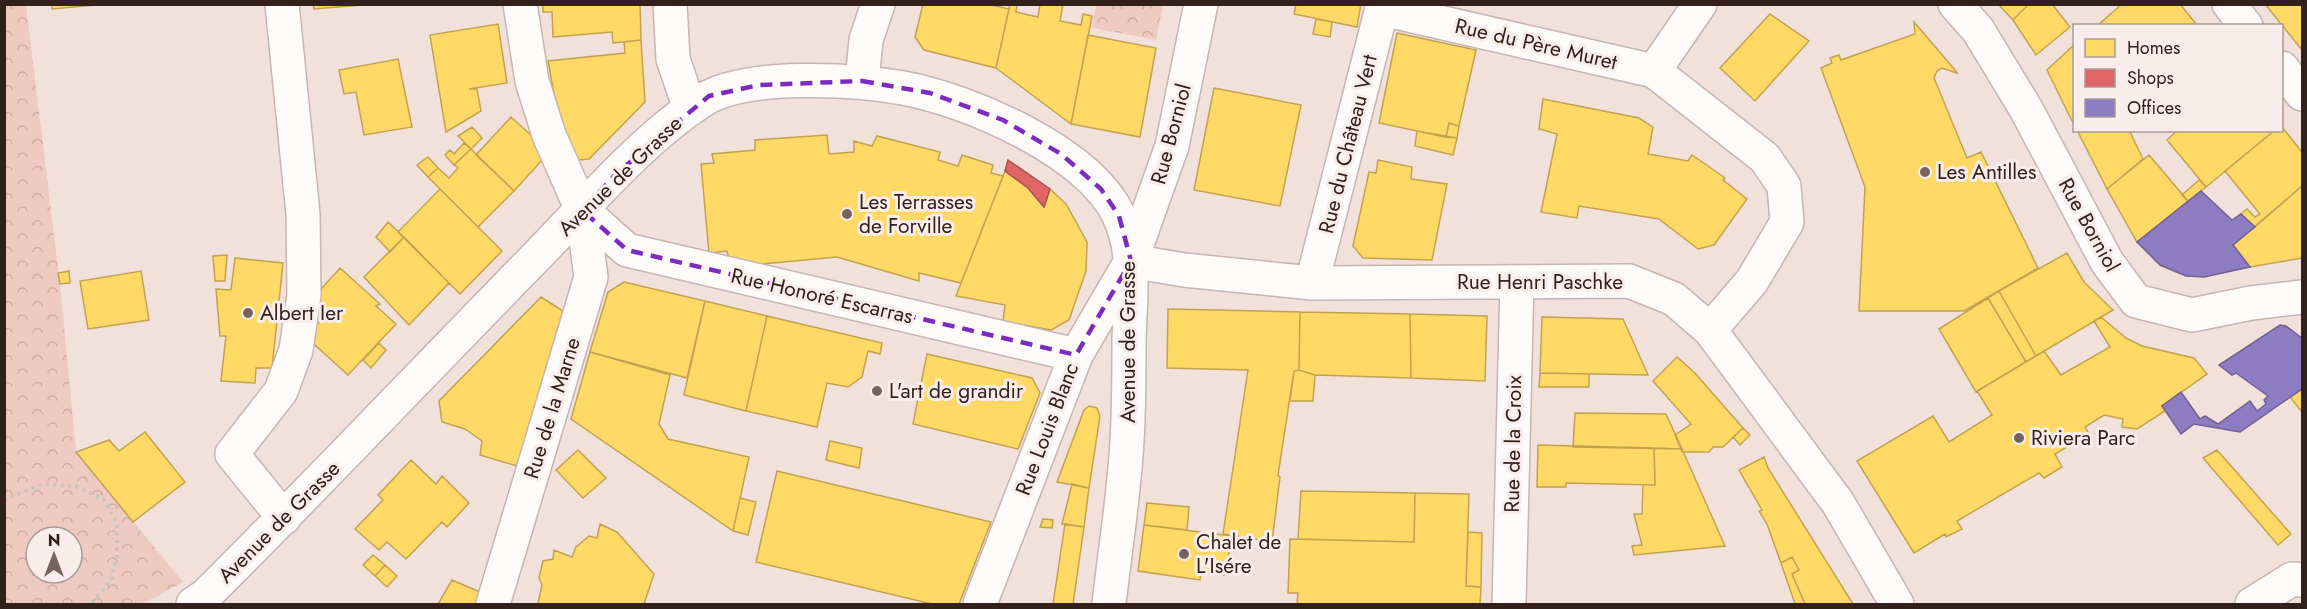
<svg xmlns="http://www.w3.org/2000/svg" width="2307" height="609" viewBox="0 0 2307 609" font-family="Jost,sans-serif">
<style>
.park{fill:url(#park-crowns);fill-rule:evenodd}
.homes{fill:#ffd966;stroke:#c2a250;stroke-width:1.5}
.shops{fill:#e06666;stroke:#ac5150;stroke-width:1.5}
.offices{fill:#8e7cc3;stroke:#736091;stroke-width:1.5}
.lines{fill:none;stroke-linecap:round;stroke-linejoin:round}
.minor-casing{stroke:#c6b5b0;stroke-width:36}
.path{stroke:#cac3c1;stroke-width:4;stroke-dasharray:3 4.5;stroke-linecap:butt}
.minor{stroke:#fdfafa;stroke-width:33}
.marked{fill:none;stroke:#7b2cbf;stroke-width:4.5;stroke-dasharray:12 8;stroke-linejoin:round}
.poi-dot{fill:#76635e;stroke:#f8edea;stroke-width:2}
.labels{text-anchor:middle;stroke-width:6;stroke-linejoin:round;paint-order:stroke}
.street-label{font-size:21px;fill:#33201b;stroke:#f8edea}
.poi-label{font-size:21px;fill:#33201b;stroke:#f8edea;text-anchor:start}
</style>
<defs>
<pattern id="park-crowns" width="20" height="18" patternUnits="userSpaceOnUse" patternTransform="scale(1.5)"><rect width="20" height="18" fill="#efcac1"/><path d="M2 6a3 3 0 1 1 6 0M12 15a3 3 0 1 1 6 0" fill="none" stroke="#cdada5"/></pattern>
</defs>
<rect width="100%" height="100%" fill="#f2e0db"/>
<!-- park -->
<path class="park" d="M4 5H26L60 284 76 452 183 582 142 604H5ZM36 537H72V573H36Z
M1096 5H1163L1156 40 1092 28Z"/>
<!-- homes -->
<path class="homes" d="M52 4H107L52 9Z
M313 4H362V5L314 9Z
M543 4H640L641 40 613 43 612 32 553 37 552 12H543Z
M923 4H987L1009 9 996 68 924 50 915 37Z
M1010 4H1017L1016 12 1038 17 1040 4H1063L1060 21 1081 25 1083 14 1092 16 1071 124 996 68Z
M1296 4H1361L1357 27 1294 14Z
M1998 4H2029L2013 20Z
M2029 4H2052L2070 27 2036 55 2013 20Z
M2122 4H2180L2197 25 2097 26Z
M2265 4H2302V50Z
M1770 14 1809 41 1755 101 1720 68Z
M1316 19 1332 22 1330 37 1313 34Z
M1914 22 1955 70 1957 73 1942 68 1937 71 1934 78 1967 158 1981 152 2038 268 1964 311H1859L1865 187 1821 68 1832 63 1830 58 1839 55 1841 60 1915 34Z
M498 24 507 83 469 89H477L481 111 446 132 430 35Z
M1397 33 1476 50 1459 126 1449 123 1446 137 1379 123Z
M1088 35 1156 48 1140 137 1071 124Z
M641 40 645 102 589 159 578 160 560 126 548 61 625 53 624 42Z
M2074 45V125L2047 70Z
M398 59 412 127 364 135 356 92 344 94 339 70Z
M1214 88 1301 105 1280 206 1194 190Z
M1543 99 1639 118 1653 127 1648 154 1688 161 1692 155 1725 178 1723 180 1747 199 1714 245 1698 249 1659 219 1579 206 1577 218 1541 212 1557 134 1539 129Z
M511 117 534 138 545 157 514 191 476 155Z
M1449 123 1459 126 1457 138 1446 137Z
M472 127 482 138 471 149 458 136Z
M2282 127 2302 152V186L2255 227 2241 214 2247 209 2255 217 2260 214 2225 171 2275 130H2282Z
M2077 130H2129L2143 159 2107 189Z
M2178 130H2275L2206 187 2167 140Z
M1417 131 1457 138 1453 155 1415 146Z
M827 135 829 154 854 152V141L872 146 877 136 940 152 938 160 958 166 962 155 993 165 991 173 1003 176 961 283 919 273V281L837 257 731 267 727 251 709 253 701 164 714 163 712 154 755 150V140Z
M464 143 471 149 454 165 445 155 450 150 454 154Z
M471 149 514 191 478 227 428 177 438 168 449 178 458 168 454 165Z
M2149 155 2188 201 2137 242 2107 189Z
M428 157 438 168 428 177 417 165Z
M1378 160 1412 167 1411 179 1447 184 1432 260 1363 258 1353 246 1369 172 1376 173Z
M1005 171 1028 188 1044 207 1050 189 1066 204 1087 242 1086 271 1069 320 1051 330 1003 321 1005 305 956 296Z
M2199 180 2206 187 2188 201 2182 195Z
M2302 186V258L2250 267 2233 245Z
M440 189 502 251 460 294 398 232Z
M388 222 404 237 390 252 376 237Z
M404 237 449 283 409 325 364 277Z
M2067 253 2084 282 2113 310 2036 356 1999 291Z
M227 255 225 281H215L213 256Z
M235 258 283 263 272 368H256L255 383 221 381 226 336H220L216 289 231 290Z
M340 268 380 304 376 306 396 324 348 375 306 337 329 311 314 297Z
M69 271 70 283 60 284 58 273Z
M141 271 149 320 88 329 80 281Z
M624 282 705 301 687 378 590 352 608 292Z
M1999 291 2036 356 2026 362 1988 298Z
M541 297 563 311 517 466 480 455 482 441 465 429 442 422 439 401Z
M1988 298 2026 362 1976 392 1939 329Z
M705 301 767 316 746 411 684 395Z
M1168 309 1300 312 1299 370 1294 371 1278 475 1280 477 1272 542 1223 534 1248 370 1167 368Z
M1300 312 1410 314 1411 378 1315 375 1299 370Z
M1410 314 1487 316 1485 381 1411 378Z
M767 316 882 343 880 354 868 351 862 377 848 387 827 383 817 427 746 411Z
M1542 317 1623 319 1648 375 1540 373Z
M2101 317 2126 338 2142 346 2194 358 2207 374 2162 406 2165 411 2137 429 2122 427 2123 419 2104 415 2085 427 2089 434 2055 454 2062 467 2044 478 2039 473 1957 521 1962 529 1946 537 1945 534 1914 553 1857 461 1933 416 1949 442 1992 415 1977 391 2044 351 2061 375 2110 347 2094 321Z
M379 343 386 350 371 368 363 360Z
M590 352 670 375 659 424 668 439 749 457 733 531 571 419Z
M927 354 1032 378 1040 393 1018 449 913 424Z
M1677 357 1694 372 1743 428 1723 447H1713L1709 452H1682L1675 435 1691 424 1653 381Z
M1299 370 1315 375 1313 401H1290L1294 371Z
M1540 373 1589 374V387H1539Z
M2302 389V412L2290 397Z
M1089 406 1097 408 1100 416 1089 488 1057 482 1084 410Z
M1575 413 1666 414 1682 449 1573 447Z
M1743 428 1750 435 1740 445 1733 437Z
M145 432 185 482 133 522 76 452 109 440 119 451Z
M830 441 862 448 859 468 826 460Z
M1538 445 1654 448 1655 485 1566 483V487H1537Z
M1654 448 1682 449 1725 546 1634 555 1632 546 1642 545 1634 514H1642L1643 485H1655Z
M578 450 606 478 583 498 556 470Z
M2217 450 2291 534 2278 545 2203 458Z
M1764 457 1768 468 1853 604H1805L1792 574 1799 570 1792 557 1781 563 1767 524 1759 511 1762 510 1739 470Z
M411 460 436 484 442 476 469 503 447 527 442 522 406 559 387 542 379 550 355 529 383 500 378 495Z
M777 471 991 522 959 604H932L756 562Z
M1072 484 1089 488 1084 527 1062 524Z
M1301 491 1415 493 1414 542 1298 539Z
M1415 493 1469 494 1466 586 1481 587 1480 604H1297L1298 593H1288L1290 539 1414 542Z
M740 498 756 502 748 535 733 531Z
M1147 503 1189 507 1187 530 1144 525Z
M1043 519 1053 520 1052 528 1040 527Z
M600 524 617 532 654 574 644 604H538L542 585 539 578 543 561 553 559 554 550 572 557 576 547 589 536 597 538Z
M1065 524 1084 527 1073 604H1053Z
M1144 525 1232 536 1225 575 1201 573 1200 580 1138 571Z
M1468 532 1482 533 1481 587 1466 586Z
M373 555 385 565 375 576 363 565Z
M1792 557 1799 570 1792 574 1805 604H1795L1781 563Z
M385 565 397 576 387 587 375 576Z
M452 580 480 592 476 604H438Z"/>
<!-- shops -->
<path class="shops" d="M1008 160 1050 189 1044 207 1028 188 1005 171Z"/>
<!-- offices -->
<path class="offices" d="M2201 191 2232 220 2241 214 2255 227 2233 245 2250 267 2204 277 2186 276 2160 265 2137 242Z
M2280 325 2286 326 2302 338V389L2240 432 2194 424 2181 434 2162 406 2181 392 2200 419 2205 416 2218 424 2250 401 2257 411 2266 404 2264 400 2268 396 2236 373 2232 375 2219 365Z"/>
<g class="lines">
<defs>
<path id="minor" d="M282 4 303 214 304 295 296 350 281 391 232 454 284 518
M670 4 673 59 690 109
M1700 4 1654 71 1765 158 1784 186 1787 222 1752 281 1710 330
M1955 4 1978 30 2026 109 2107 262 2136 301 2192 315 2251 303 2302 297
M2229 4 2246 26
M1382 9 1654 71
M2282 68 2302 94
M862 81 866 40 878 4
M582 210 627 250 1076 355
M1131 261 1184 270 1312 283 1629 281 1674 299 1710 330 1838 503 1897 604
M1312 283 1383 4
M193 604 205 596C316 486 423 372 533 260 584 208 642 139 703 100 746 73 854 79 903 88 969 100 1090 152 1119 216 1137 254 1130 299 1129 340 1129 373 1129 408 1127 441 1124 496 1115 550 1109 604
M493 604 591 277 582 210 549 135 532 81 520 4
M980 604 1076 355 1131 261 1172 146 1201 4
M1509 604 1517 283
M2252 604 2292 579 2302 580"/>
</defs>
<!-- minor casing -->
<use href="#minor" class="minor-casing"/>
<!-- path -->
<path class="path" d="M4 500 42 484 76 486 104 500 117 523V557L111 580 91 604"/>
<!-- minor -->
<use href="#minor" class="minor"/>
</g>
<!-- marked area -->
<path class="marked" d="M862 81 930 93 1003 120 1061 154 1101 189 1119 216 1131 261 1076 355 627 250 582 210 617 173 709 96 759 85Z"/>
<!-- markers -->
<g class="poi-dot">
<circle cx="1925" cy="172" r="6"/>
<circle cx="847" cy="214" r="6"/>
<circle cx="248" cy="313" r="6"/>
<circle cx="877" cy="391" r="6"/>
<circle cx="2019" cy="438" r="6"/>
<circle cx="1184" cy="554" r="6"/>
</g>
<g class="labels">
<!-- street labels -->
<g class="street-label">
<text transform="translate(1536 44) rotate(13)" y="7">Rue du Père Muret</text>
<text transform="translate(1171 134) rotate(-75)" y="7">Rue Borniol</text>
<text transform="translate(1348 144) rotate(-76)" y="7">Rue du Château Vert</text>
<text transform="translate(620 176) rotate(-44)" y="7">Avenue de Grasse</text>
<text transform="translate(2089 225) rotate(61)" y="7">Rue Borniol</text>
<text x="1540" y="289">Rue Henri Paschke</text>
<text transform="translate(822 296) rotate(13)" y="7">Rue Honoré Escarras</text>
<text transform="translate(1128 342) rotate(-90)" y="7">Avenue de Grasse</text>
<text transform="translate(552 408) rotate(-73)" y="7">Rue de la Marne</text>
<text transform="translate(1047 429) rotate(-69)" y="7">Rue Louis Blanc</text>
<text transform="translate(1513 444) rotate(-89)" y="7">Rue de la Croix</text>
<text transform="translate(279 522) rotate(-45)" y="7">Avenue de Grasse</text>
</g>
<!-- poi labels -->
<g class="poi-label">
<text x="1937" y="179">Les Antilles</text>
<text x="859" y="209">Les Terrasses<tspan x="859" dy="24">de Forville</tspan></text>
<text x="260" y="320">Albert Ier</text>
<text x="889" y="398">L'art de grandir</text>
<text x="2031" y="445">Riviera Parc</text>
<text x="1196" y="549">Chalet de<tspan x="1196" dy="24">L'Isére</tspan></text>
</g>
</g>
<!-- border -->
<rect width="2307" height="609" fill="none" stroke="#33201b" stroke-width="12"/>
<!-- legend -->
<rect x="2073" y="24" width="210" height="108" fill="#f8edea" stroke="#a99b97" stroke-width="1.5"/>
<rect x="2085" y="39" width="30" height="18" fill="#ffd966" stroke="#a99b97" stroke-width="1.5"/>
<text x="2127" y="54" font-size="18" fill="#33201b">Homes</text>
<rect x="2085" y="69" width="30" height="18" fill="#e06666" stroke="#a99b97" stroke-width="1.5"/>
<text x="2127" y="84" font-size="18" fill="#33201b">Shops</text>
<rect x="2085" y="99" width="30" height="18" fill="#8e7cc3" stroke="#a99b97" stroke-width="1.5"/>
<text x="2127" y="114" font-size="18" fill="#33201b">Offices</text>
<!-- north arrow -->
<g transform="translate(54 555)"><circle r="28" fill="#f8edea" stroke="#a99b97" stroke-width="1.5"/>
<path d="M0-4.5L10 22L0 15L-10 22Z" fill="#76635e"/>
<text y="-9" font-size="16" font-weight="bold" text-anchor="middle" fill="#33201b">N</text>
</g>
</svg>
